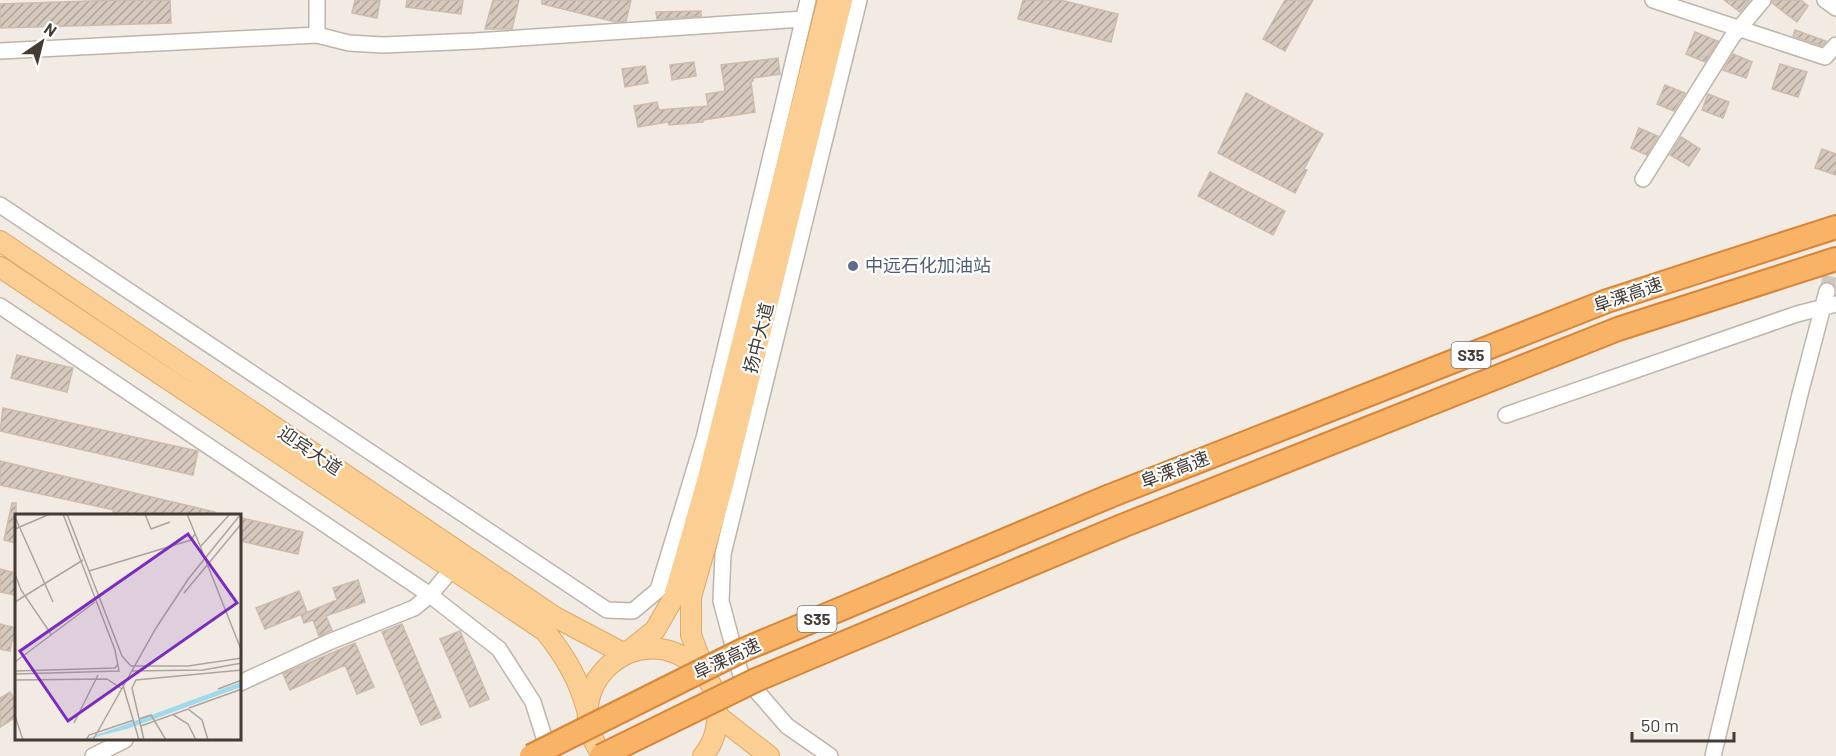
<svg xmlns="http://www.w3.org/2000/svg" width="1836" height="756" viewBox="0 0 1836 756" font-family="Barlow,'Noto Sans SC',sans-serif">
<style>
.building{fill:url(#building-hatch);stroke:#cdbcad;stroke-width:1.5}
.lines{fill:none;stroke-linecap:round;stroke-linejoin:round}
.minor-tunnel{stroke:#cec8c0;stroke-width:15;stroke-dasharray:15 8;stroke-linecap:butt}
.minor-casing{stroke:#bfb4aa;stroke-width:18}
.major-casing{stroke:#dfa864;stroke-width:22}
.highway-casing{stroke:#d78537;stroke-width:26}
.minor{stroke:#fff;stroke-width:15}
.major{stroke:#fbce93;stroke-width:20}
.highway{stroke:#f9b367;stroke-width:22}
.highway-bridge-casing{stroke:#d78537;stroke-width:26;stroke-linecap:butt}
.highway-bridge{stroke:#f9b367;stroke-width:22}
.service-dot{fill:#5c6f8a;stroke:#fff;stroke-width:2}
.labels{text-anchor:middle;stroke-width:4.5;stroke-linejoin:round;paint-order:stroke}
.shield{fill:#fff;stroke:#7b7671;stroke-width:1.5}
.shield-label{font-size:16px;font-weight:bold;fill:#433b34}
.service-label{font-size:18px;fill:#4e5e75;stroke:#fff;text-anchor:start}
.street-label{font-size:18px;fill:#433b34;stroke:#fff}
.inset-road{fill:none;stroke:#aba59d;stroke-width:1.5}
.view{fill:#7b2cbf;fill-opacity:0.15;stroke:#7b2cbf;stroke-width:3}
.inset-edge{fill:none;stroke:#433b34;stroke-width:3}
</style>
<defs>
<pattern id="building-hatch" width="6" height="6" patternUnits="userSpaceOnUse" patternTransform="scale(1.5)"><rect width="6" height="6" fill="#d5c8bc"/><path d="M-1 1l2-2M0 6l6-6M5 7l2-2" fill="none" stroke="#aea49a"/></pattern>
</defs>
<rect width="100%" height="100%" fill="#f1ebe3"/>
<!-- building -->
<path class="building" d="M121 0H170L171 23 0 28V4Z
M355 0H380L377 18 352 13Z
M407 0H463L461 14 406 7Z
M493 0H519L512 29H485Z
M542 0H631L626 21 616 22 542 4Z
M1023 0H1060L1118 14 1111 42 1018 19Z
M1285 0H1313L1285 51 1263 39Z
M1724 0H1750L1740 12Z
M1773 0H1801L1808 6 1797 22 1772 3Z
M701 11V16L657 19 656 12Z
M1795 30 1826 41V42L1822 46 1793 36Z
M1695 32 1718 41 1705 62 1686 54Z
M1733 54 1752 62 1746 78 1723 70Z
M778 58 780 74 753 78V81L751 82 755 112 703 120V122L669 125 668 122 638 127 634 106 657 102 659 110 708 106 706 94 725 91 721 65Z
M694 62 696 76 672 80 670 65Z
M1780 64 1807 72 1798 97 1772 89Z
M645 66 648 83 625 87 622 69Z
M1665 85 1685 93 1674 111 1657 104Z
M1246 93 1323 134 1304 169 1307 170 1295 193 1218 153Z
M1708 94 1729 102 1723 118 1702 110Z
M1639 128 1658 136 1647 155 1631 148Z
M1681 137 1700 149 1689 166 1670 155Z
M1822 149 1836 154V175L1815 168Z
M1210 172 1285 211 1273 235 1198 196Z
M17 355 73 368 67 392 11 378Z
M3 408 198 451 193 475 0 431Z
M0 461 215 512V516H129L113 512 114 510 0 485Z
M12 503H16V543L4 540Z
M242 518 303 532 298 554 240 541Z
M0 569 16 573V595L0 592Z
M358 580 365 602 326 616 332 630 319 636 313 620 304 623 301 615 337 600 333 588Z
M299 591 307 612 265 629 256 608Z
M0 624 16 628V641L12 640 10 651 0 649Z
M402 624 441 717 421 725 382 632Z
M460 631 489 699 470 707 440 639Z
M355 643 374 687 357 694 345 665 290 690 283 674Z
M10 692 16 702V717L0 727V698Z"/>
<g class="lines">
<!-- minor-tunnel -->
<path class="minor-tunnel" d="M1827 291 1835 252"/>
<defs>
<path id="minor" d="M1653 0 1825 57 1836 45
M1825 0 1836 8
M317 35V0
M0 51 317 35 349 43 383 45 475 41 803 19
M1643 179 1732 37 1763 0
M0 205 607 610 633 611 658 590 704 438 808 0
M0 306 430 595 499 649 533 702 550 756
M1506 415 1797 314 1836 304
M240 683 329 642 414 608 430 595 452 569
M93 756 125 740
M830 756 787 726 740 672 721 601 723 554 859 0
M1713 756 1800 394 1827 291"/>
<path id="major" d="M0 241 555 617 625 654 655 630 674 597 708 478 828 0
M0 267 545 631C564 655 579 679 587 710
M706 675 691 635V597L723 485 842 0
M719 717 769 756
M603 756C552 688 639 611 699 669 707 676 715 689 716 700 719 721 717 739 703 756"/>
<path id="highway" d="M1110 496 1607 301 1836 227
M1122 526 1618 329 1836 259"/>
</defs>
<!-- minor casing -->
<use href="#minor" class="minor-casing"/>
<!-- major casing -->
<use href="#major" class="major-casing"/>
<!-- highway casing -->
<use href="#highway" class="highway-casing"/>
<!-- minor -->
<use href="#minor" class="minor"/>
<!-- major -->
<use href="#major" class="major"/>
<!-- highway -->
<use href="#highway" class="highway"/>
<defs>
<path id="highway-bridge" d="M531 756 743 650 1110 496
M601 756 756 680 1122 526"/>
</defs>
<!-- highway-bridge casing -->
<use href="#highway-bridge" class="highway-bridge-casing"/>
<!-- highway-bridge -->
<use href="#highway-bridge" class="highway-bridge"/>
</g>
<!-- markers -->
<circle class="service-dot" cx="853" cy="266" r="6"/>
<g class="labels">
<!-- shield labels -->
<g class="shield">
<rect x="1451.5" y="342" width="39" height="26" rx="4.5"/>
<rect x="797.5" y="606" width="39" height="26" rx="4.5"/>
</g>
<g class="shield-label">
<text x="1471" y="361">S35</text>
<text x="817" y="625">S35</text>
</g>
<!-- service labels -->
<g class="service-label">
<text x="865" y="272">中远石化加油站</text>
</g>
<!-- street labels -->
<g class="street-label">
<text transform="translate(1628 295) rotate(-19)" y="6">阜溧高速</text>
<text transform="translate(759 338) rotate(-76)" y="6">扬中大道</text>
<text transform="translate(310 451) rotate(34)" y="6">迎宾大道</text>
<text transform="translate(1175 470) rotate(-21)" y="6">阜溧高速</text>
<text transform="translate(727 659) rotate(-25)" y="6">阜溧高速</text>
</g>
</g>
<!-- overview -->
<g transform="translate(15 514)">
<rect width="226" height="226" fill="#f1ebe3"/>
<path d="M226 168V173L112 215 68 226Z" fill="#a1d9ed"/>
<path class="inset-road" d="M52 0 107 142 116 152H173L227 144M130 0 136 15 155 8M172 0 188 39M0 3 38 88M0 15 35 0M185 33 215 0M191 47 227 138M74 57 176 26 180 20M0 60 6 76 36 120M169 79 227 9M0 88 68 46M0 148 80 88M0 157 100 154 103 150M117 157 188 156 227 149M0 160 104 157 100 136 48 0M0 166 92 165 107 175M107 168 124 226M203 175 227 166M174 194 227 175M157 200 173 210 181 226M0 202 8 226M124 205 136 201 151 226M59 209 83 161M126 212 173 195 187 206 193 226M71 226 74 221 119 206M78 226 141 114 174 64 226 0M129 226 117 174 121 166 227 156"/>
<path class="view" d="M173 20 222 89 53 207 5 137Z"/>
<rect width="226" height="226" class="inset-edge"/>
</g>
<!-- north arrow -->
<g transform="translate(42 42) rotate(35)" stroke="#ffffff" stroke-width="4.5" paint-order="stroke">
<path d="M0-4.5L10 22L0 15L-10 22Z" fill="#433b34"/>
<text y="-9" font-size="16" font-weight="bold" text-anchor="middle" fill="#433b34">N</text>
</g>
<!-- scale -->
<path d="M1632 732v9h102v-9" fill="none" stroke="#433b34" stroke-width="3"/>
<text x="1641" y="732" font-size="18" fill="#433b34" stroke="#ffffff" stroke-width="4.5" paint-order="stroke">50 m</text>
</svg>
